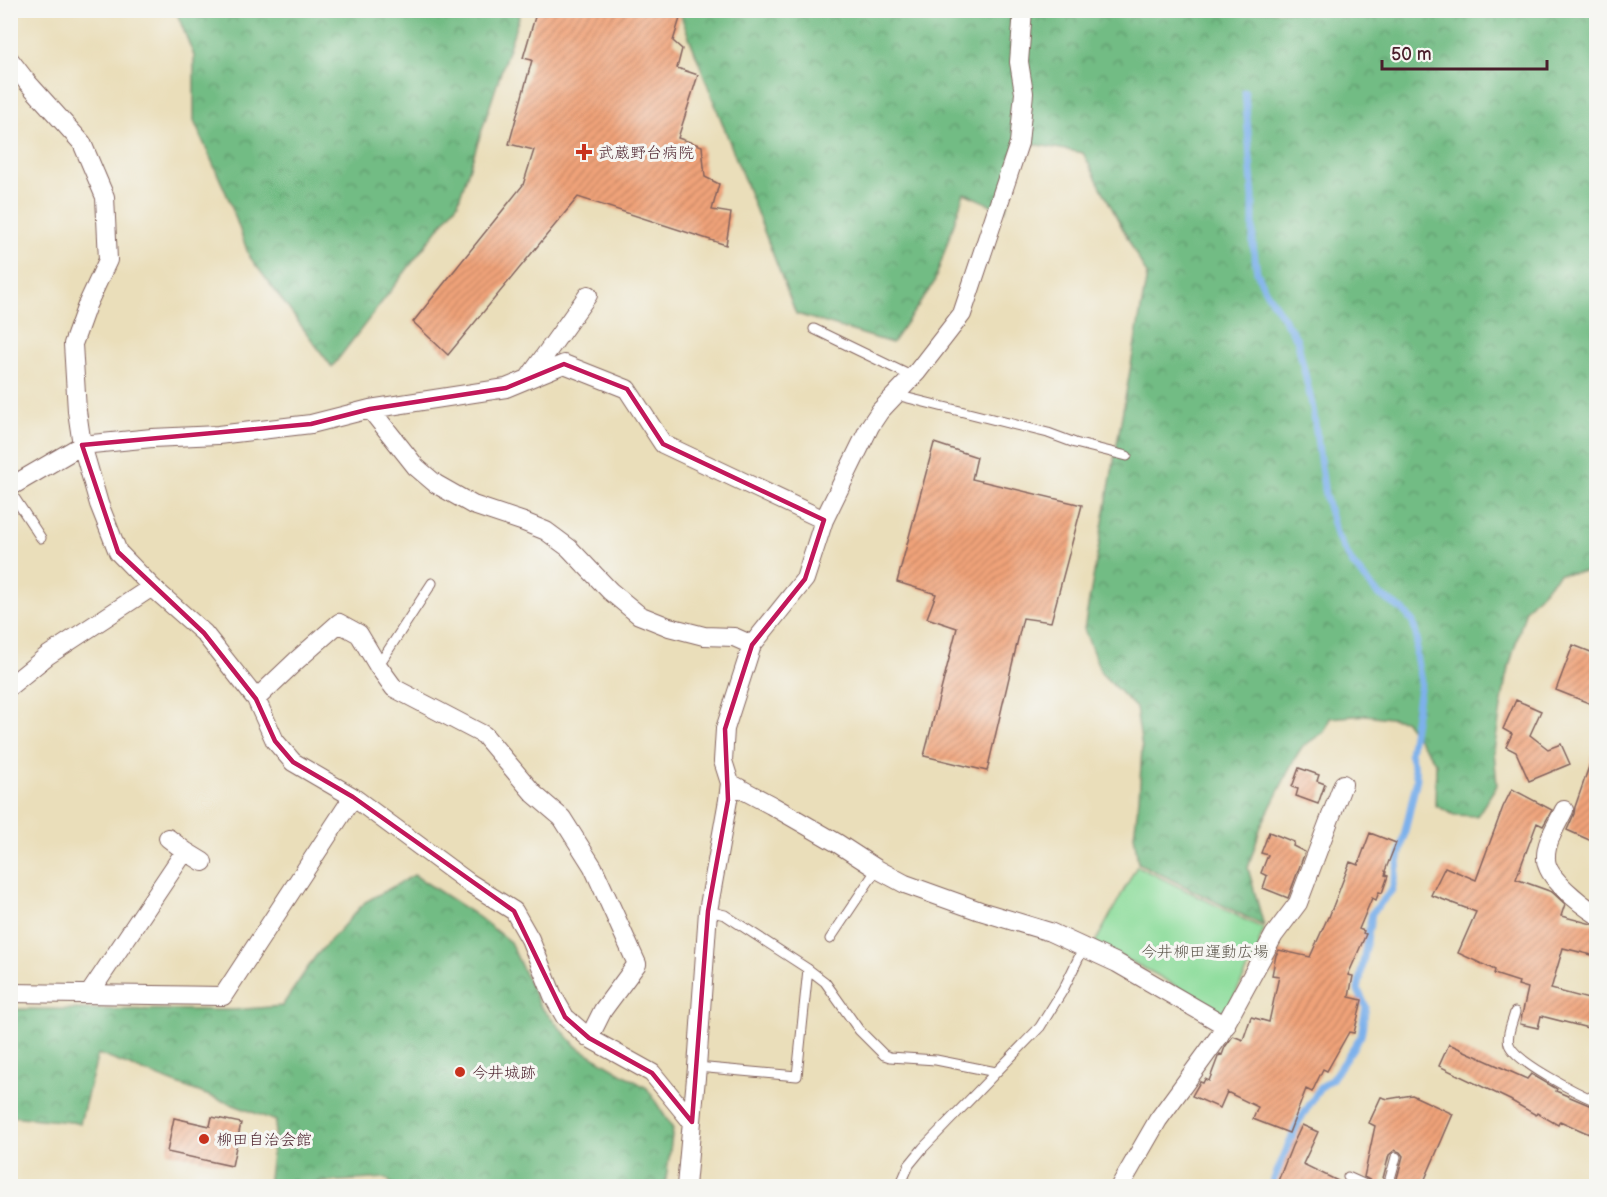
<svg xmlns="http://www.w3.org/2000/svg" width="1607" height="1197" viewBox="0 0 1607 1197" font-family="'Balsamiq Sans','Klee One',sans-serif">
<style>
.green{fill:#8edd9c;stroke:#6c7e64;stroke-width:1.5}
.forest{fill:url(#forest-crowns);stroke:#5e6e58;stroke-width:1.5}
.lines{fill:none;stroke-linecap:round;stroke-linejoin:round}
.stream{stroke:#7db1eb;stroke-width:7}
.building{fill:url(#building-hatch)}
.lane-casing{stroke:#82625d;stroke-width:11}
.street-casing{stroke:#82625d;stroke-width:20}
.lane{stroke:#fff;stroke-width:9}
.street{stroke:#fff;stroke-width:18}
.marked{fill:none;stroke:#c2185b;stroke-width:4.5;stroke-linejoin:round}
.poi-dot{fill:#c8321e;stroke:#f6f6f2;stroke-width:2}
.labels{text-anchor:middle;stroke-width:6;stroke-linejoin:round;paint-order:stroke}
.poi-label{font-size:16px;fill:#4a1f2b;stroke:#f6f6f2;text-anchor:start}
.park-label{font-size:16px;fill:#5e584d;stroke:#f6f6f2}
</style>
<defs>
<pattern id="forest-crowns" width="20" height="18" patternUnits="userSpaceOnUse" patternTransform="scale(1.5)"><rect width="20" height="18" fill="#72bc84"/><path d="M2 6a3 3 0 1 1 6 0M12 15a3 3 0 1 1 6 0" fill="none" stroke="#60986c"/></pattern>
<pattern id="building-hatch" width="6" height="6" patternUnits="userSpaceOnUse" patternTransform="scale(1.5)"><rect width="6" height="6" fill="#f0a379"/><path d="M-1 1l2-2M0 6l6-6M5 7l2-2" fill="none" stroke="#c48463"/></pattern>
</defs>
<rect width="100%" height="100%" fill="#f6f6f2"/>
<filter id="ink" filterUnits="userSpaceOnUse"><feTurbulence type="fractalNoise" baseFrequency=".0167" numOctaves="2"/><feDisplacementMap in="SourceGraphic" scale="12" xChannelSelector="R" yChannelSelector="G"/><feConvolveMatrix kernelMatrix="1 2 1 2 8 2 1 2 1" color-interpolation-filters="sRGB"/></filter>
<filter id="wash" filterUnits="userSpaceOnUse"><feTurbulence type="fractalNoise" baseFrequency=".008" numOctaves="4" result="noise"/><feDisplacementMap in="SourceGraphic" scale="24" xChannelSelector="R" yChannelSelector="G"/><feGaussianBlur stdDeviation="1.35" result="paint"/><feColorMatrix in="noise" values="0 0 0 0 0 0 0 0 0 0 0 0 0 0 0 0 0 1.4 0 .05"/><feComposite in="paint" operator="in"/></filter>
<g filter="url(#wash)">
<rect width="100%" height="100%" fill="#eadeba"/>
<!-- green -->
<path class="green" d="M1137 866 1264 929 1259 942 1260 946 1227 1010 1217 1011 1157 975 1095 943Z"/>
<!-- forest -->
<path class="forest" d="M176 11H521L458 203 332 367 249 256 230 202 194 121V56Z
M679 11H1596V571L1559 574 1526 609 1506 677 1494 751 1497 785 1477 816 1454 815 1435 805 1436 763 1404 720 1366 715 1330 718 1324 732 1302 747 1295 758 1261 826 1248 868 1264 926 1138 863 1134 835 1139 799 1142 748 1136 708 1101 673 1084 629 1147 275 1083 153 1027 143 1005 211 964 193 934 283 892 343 796 314Z
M414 875 476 915 510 942 540 1006 577 1047 647 1088 673 1129 665 1186H394L386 1178 268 1186 276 1121 98 1054 80 1123 11 1116V1009L233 1010 282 1006 315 957 365 902Z"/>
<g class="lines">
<!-- stream -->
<path class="stream" d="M1245 92 1253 198V244L1257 272 1265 290 1297 339 1313 409 1325 495 1336 534 1352 563 1377 593 1403 610 1413 622 1417 639 1416 655 1421 682 1410 753 1417 778 1392 890 1372 913 1358 990 1366 1007 1361 1036 1332 1079 1320 1088 1298 1123 1271 1186"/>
</g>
<g id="blocks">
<!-- building -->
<path class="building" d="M537 10H667L681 15 673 41 682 49 677 68 698 75 678 138 702 146 705 177 719 184 712 210 731 213 726 245 578 197 448 355 413 322 523 185 534 150 509 144 532 60 523 58Z
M934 443 977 457 972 479 1082 505 1051 622 1023 618 987 771 924 756 957 628 927 618 936 594 897 582Z
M1573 645 1596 654V706L1556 690Z
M1516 700 1541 711 1530 735 1548 749 1561 744 1570 764 1529 781 1516 752 1506 747 1512 734 1503 729Z
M1594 752 1596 753V843L1567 830 1574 814 1575 807Z
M1299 768 1319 775 1317 781 1325 784 1318 804 1296 796 1298 789 1292 787Z
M1512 789 1552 810 1543 826 1537 823 1516 879 1552 892 1565 904 1561 916 1596 925V956L1563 948 1551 989 1596 1001V1030L1541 1016 1538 1028 1520 1024 1528 988 1518 985 1519 982 1494 974 1495 970 1458 953 1476 912 1431 895 1445 867 1476 880 1503 807Z
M1269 832 1294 842 1293 846 1305 852 1288 898 1263 888 1267 876 1261 873 1268 855 1261 853Z
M1370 833 1396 843 1385 871 1386 872 1385 875 1388 876 1382 893 1379 892 1376 900 1372 898 1359 929 1364 931 1363 933 1366 934 1348 975 1353 976 1349 997 1362 1000 1354 1033 1349 1032 1327 1071 1323 1069 1312 1092 1306 1089 1289 1133 1253 1119 1258 1107 1227 1092 1220 1108 1192 1096 1200 1082 1203 1083 1205 1079 1209 1081 1218 1057 1220 1054 1222 1055 1225 1047 1233 1036 1243 1040 1251 1017 1269 1022 1279 976 1272 975 1276 955 1279 950 1310 957 1328 917H1329L1350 862 1358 865Z
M1449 1044 1527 1079 1531 1074 1557 1089 1556 1091 1596 1108V1137L1560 1121 1558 1125 1537 1113 1536 1115 1510 1100 1439 1066Z
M1412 1095 1453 1114 1422 1186H1395L1403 1156 1400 1152 1395 1150 1389 1155 1381 1186H1375L1373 1182 1364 1177 1375 1126 1369 1123 1381 1097 1388 1099Z
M212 1117 241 1123 232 1166 167 1152 174 1118 210 1126Z
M1302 1125 1318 1132 1303 1164 1348 1186H1276L1292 1146Z"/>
</g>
</g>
<g filter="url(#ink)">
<use href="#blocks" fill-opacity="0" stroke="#82625d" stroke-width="1.5"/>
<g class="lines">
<defs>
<path id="lane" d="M814 329 913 377
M896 395 1048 433 1075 443 1127 456
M10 491 41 538
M378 666 432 583
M708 911 725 915 808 969 825 982 859 1030 884 1055 890 1057 936 1060 996 1072
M830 939 877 869
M1515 1012C1513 1021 1506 1035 1509 1044 1515 1062 1579 1094 1596 1101
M697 1067 797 1076 808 969
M1348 1177 1368 1186
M900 1186 909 1165 923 1148 1040 1027 1063 990 1084 947
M1388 1186 1396 1157"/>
<path id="street" d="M10 60 27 82 82 143 105 197 108 260 87 305 73 344 77 411 82 445 99 504 118 552 152 587 204 633 256 699 275 741 293 762 353 797 468 882 514 911 530 939 553 996 565 1017 589 1038 652 1073 692 1122
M530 376 588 295
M370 409 416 467 436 484 473 505 524 522 546 531 569 548 610 591 639 615 669 627 704 636 734 637 752 645
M10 487 82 445 152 438 218 435 311 424 370 409 506 388 564 364 627 389 663 444 824 520
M10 686 47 656 152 587
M256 699 296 661 339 623 359 634 378 666 394 688 484 735 534 794 562 818 593 867 637 964 603 1010 589 1038
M730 783 771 805 837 843 877 869 905 884 980 911 1050 932 1117 963 1226 1026
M1564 810C1557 825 1545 842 1546 859 1546 878 1582 905 1596 914
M168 838 185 851 203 862
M10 993 223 996 353 797
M89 994 185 851
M686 1186 697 1067 708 911 728 800 730 783 723 761 725 729 752 645 805 579 824 520 870 426 880 411 917 372 962 314 1019 143 1024 93 1019 62 1023 10
M1120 1186 1158 1120 1218 1038 1274 935 1298 903 1343 784"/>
</defs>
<!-- lane casing -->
<use href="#lane" class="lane-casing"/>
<!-- street casing -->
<use href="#street" class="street-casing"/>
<!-- lane -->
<use href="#lane" class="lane"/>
<!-- street -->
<use href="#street" class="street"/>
</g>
</g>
<!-- marked area -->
<path class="marked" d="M564 364 627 389 663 444 824 520 805 579 752 645 725 729 728 800 708 911 692 1122 652 1073 589 1038 565 1017 514 911 353 797 293 762 275 741 256 699 204 633 118 552 82 445 311 424 370 409 506 388Z"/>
<!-- markers -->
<g class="poi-dot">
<path d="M581 143h6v6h6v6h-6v6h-6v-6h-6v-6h6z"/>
<circle cx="460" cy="1072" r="6"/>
<circle cx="204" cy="1139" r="6"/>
</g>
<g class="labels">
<!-- poi labels -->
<g class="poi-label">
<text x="598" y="158">武蔵野台病院</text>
<text x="472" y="1078">今井城跡</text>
<text x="216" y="1145">柳田自治会館</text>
</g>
<!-- park labels -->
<g class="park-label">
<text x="1205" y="957">今井柳田運動広場</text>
</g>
</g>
<!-- margin -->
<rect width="1607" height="1197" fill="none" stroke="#f6f6f2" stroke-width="36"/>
<!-- scale -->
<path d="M1382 60v9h165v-9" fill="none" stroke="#4a1f2b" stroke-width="3"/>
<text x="1391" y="60" font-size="18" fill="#4a1f2b" stroke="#f6f6f2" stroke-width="4.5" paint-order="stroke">50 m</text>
</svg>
